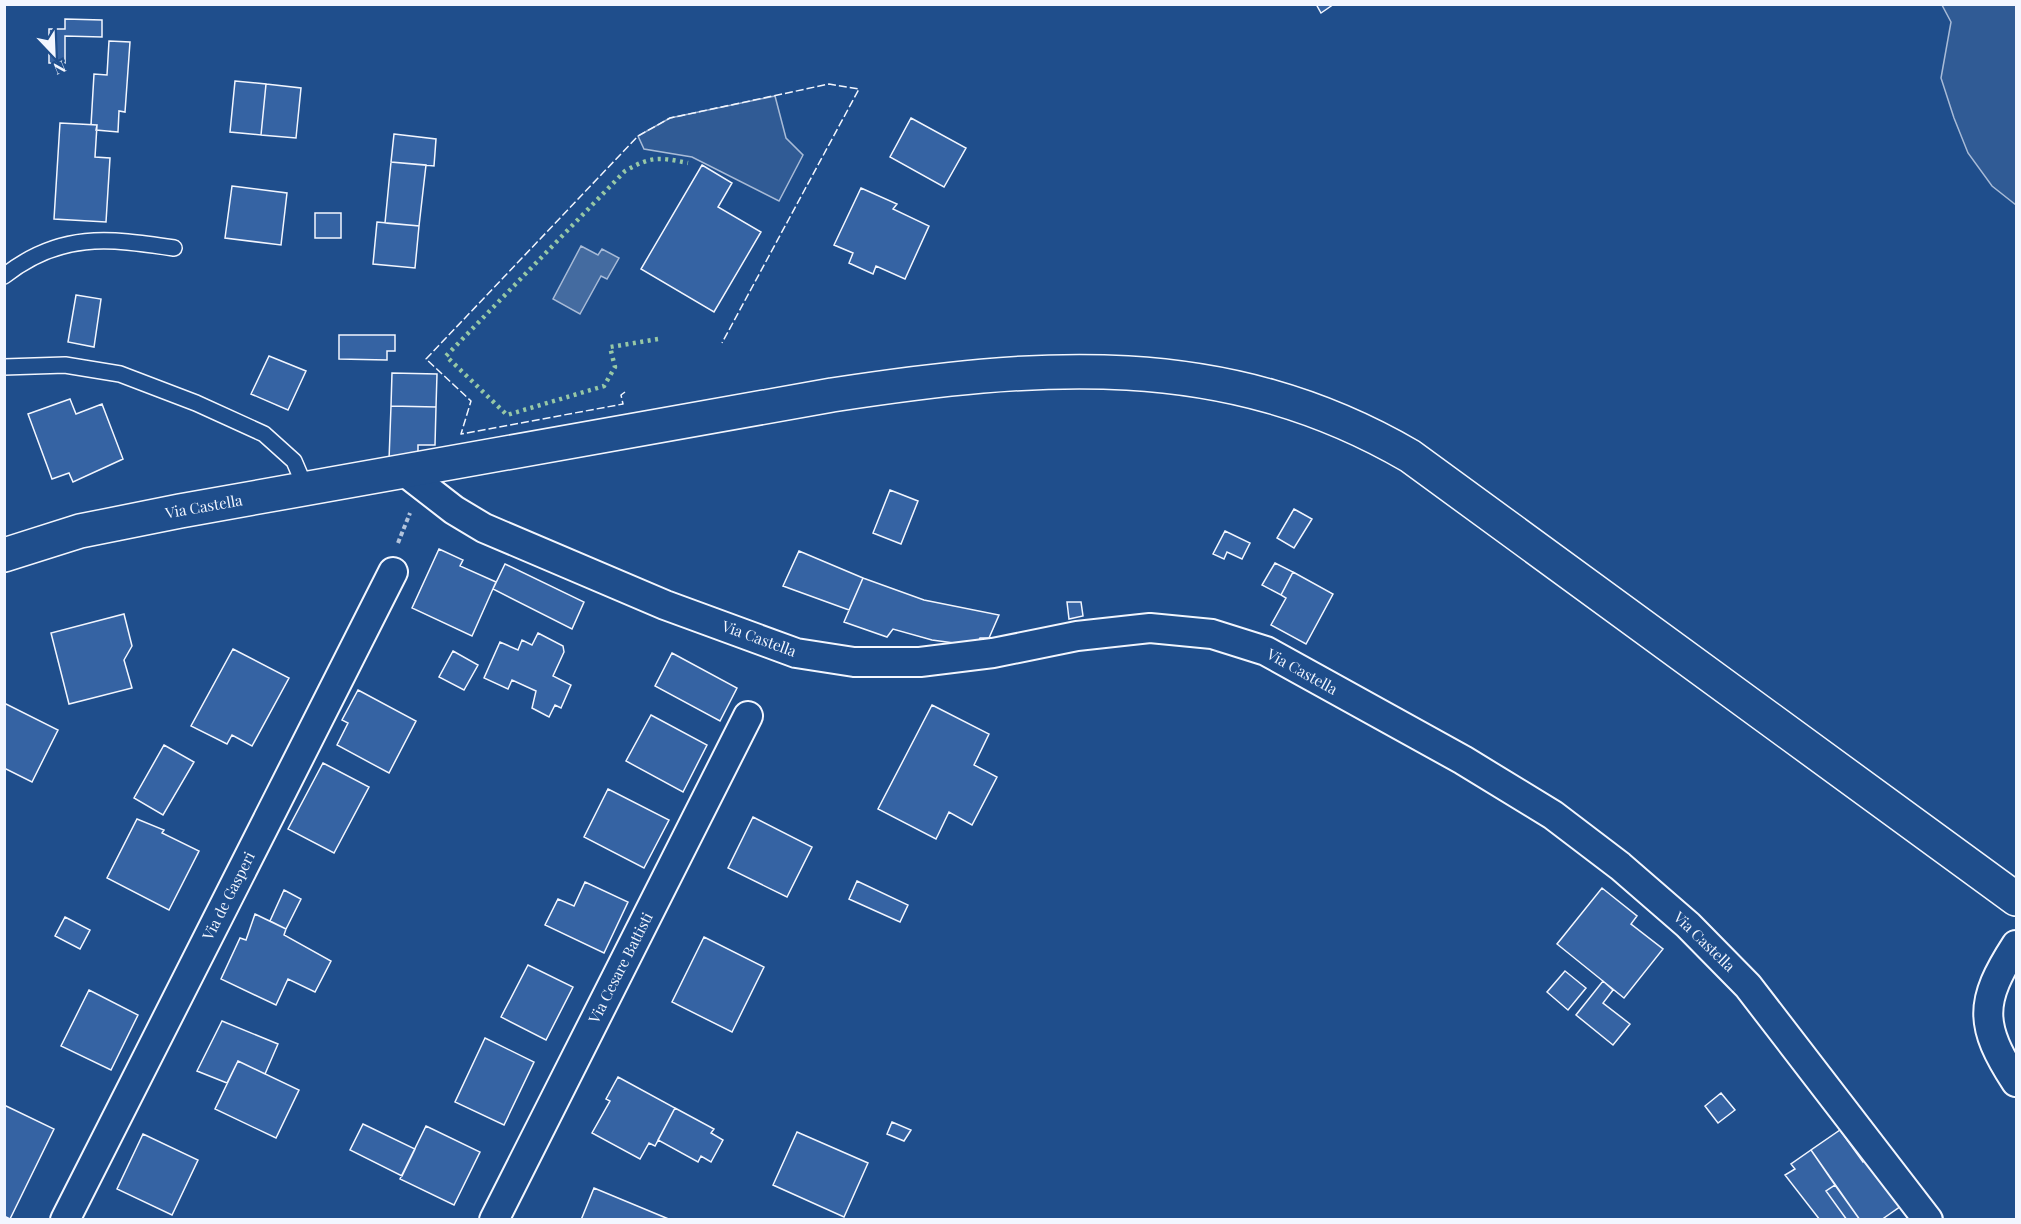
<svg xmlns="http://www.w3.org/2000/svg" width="2021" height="1224" viewBox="0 0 2021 1224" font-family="'Playfair Display',serif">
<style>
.built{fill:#305b95;stroke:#a8bbd7;stroke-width:1.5}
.water{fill:#446ba0;stroke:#a8bbd7;stroke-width:1.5}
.building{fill:#3563a3;stroke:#f2f6ff;stroke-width:1.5}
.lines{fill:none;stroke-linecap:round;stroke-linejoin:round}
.service-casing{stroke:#f2f6ff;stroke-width:18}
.minor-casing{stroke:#f2f6ff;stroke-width:32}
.secondary-casing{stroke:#f2f6ff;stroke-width:36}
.path{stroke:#b3c4dc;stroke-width:4;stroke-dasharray:4.5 3;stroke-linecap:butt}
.service{stroke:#1f4e8c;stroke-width:15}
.minor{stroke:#1f4e8c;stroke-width:28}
.secondary{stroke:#1f4e8c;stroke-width:33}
.hedge{stroke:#97c8a6;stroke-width:4.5;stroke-dasharray:3 4.5;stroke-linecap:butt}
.fence{stroke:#f2f6ff;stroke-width:1.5;stroke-dasharray:8 3;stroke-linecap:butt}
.labels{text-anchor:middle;stroke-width:4.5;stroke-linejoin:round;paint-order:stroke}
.street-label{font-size:15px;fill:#f2f6ff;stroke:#1f4e8c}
</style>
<rect width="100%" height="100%" fill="#1f4e8c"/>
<!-- built -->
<path class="built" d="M1942 5H2016V205L1992 186 1968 153 1954 118 1941 78 1951 22Z
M775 96 786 138 803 155 779 201 692 157 644 149 638 136 670 118Z"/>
<!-- water -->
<path class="water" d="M581 246 598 255 602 249 619 258 607 279 601 276 580 314 553 299Z"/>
<!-- building -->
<path class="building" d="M1316 4H1334L1321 13Z
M65 19 102 20V37L65 36V63H49V29H65Z
M109 41 130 42 125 112 119 111 118 132 96 130 97 125H91L94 74 107 75Z
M235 81 266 84 261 135 230 132Z
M266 84 301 88 296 138 261 135Z
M911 118 966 148 944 187 890 157Z
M60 123 97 125 95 157 110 158 106 222 54 219Z
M394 134 436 139 434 166 391 162Z
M391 162 426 165 419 226 385 223Z
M702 165 732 183 718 207 761 232 714 312 641 269Z
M232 186 287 193 281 245 225 238Z
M861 188 897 204 893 209 929 226 905 279 876 266 873 274 849 263 853 253 834 245Z
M315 213H341V238H315Z
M377 222 419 226 415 268 373 264Z
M76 295 101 299 94 347 68 342Z
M339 335H395V351H387V360L339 359Z
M269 356 306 371 288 410 251 394Z
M392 373 437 374 436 407 391 406Z
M70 399 76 414 102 404 123 459 73 482 69 473 52 479 28 414Z
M391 406 436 407 435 445H418V460H389Z
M890 490 918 501 901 544 873 533Z
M1294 509 1312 519 1294 548 1277 538Z
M1225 531 1250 543 1242 559 1227 552 1224 559 1213 554Z
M439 549 463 560 460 566 496 582 472 636 412 608Z
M799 551 863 578 849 610 783 586Z
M1275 563 1293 572 1281 595 1262 585Z
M505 564 584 602 572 629 493 589Z
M1293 572 1333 594 1306 644 1271 625 1286 598 1281 595Z
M863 578 924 600 999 615 989 638H980L976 646 932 640 893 629 887 637 844 622Z
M1067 602H1081L1083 616 1069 619Z
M124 614 132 646 124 660 132 688 69 704 51 633Z
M538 633 563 646 564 652 553 676 571 685 561 708 555 705 549 717 532 708 536 691 512 680 508 689 484 678 500 642 518 650 522 640 532 645Z
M233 649 289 678 252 746 232 735 227 744 191 726Z
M453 651 478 665 464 690 439 677Z
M672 653 737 688 720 721 655 686Z
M358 690 416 721 389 773 337 745 348 723 342 720Z
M4 703 58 730 32 782 4 768Z
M932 705 989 734 974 765 997 777 972 825 949 812 936 839 878 809Z
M651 715 707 745 683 792 626 761Z
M164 745 194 762 163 815 134 798Z
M323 763 369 787 334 853 288 829Z
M608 789 669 820 644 868 584 837Z
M753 817 812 847 787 897 728 868Z
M137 819 164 830 162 833 199 851 169 910 107 878Z
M857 881 908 905 900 922 849 899Z
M585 882 628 902 604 953 545 925 558 899 574 906Z
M1602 888 1637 916 1631 924 1663 949 1624 998 1557 944Z
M284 890 301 899 286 929 270 921Z
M255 914 286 929 284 935 331 961 315 992 288 979 276 1005 221 979 240 938 246 940Z
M65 917 90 930 80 949 55 936Z
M704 937 764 967 732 1032 672 1002Z
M528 965 573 987 546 1040 501 1017Z
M1565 971 1586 988 1568 1010 1547 992Z
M1603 981 1613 990 1603 1003 1630 1024 1613 1045 1576 1015Z
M89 990 138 1015 111 1070 61 1046Z
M222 1021 278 1044 265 1074 238 1061 227 1083 197 1071Z
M485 1038 534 1062 504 1125 455 1102Z
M238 1061 299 1090 276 1138 215 1109Z
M618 1077 675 1108 655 1146 649 1143 640 1159 592 1133 610 1101 606 1099Z
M1721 1093 1735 1110 1718 1123 1705 1106Z
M4 1105 54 1129 10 1219 4 1216Z
M675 1108 714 1129 711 1133 723 1140 711 1162 701 1156 698 1162 658 1140Z
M892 1122 911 1130 904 1141 887 1134Z
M363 1124 415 1149 402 1176 350 1150Z
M426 1126 480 1152 454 1205 400 1179Z
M1840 1130 1863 1162 1867 1159 1901 1206 1881 1220H1860L1811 1150Z
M797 1132 868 1163 844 1217 773 1185Z
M143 1134 198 1160 172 1215 117 1189Z
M1811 1150 1835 1185 1826 1191 1847 1220H1820L1785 1175 1795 1169 1791 1164Z
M1835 1185 1860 1220H1847L1826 1191Z
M594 1188 671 1220H581Z"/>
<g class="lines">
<defs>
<path id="service" d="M4 276C60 232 108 238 174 248
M4 367 65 365 120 374 196 403 264 434 294 461 306 489"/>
<path id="minor" d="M405 472 454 510 484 528 665 605 796 653 854 662H920L993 653 1077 636 1150 628 1212 634 1266 651 1463 760 1553 815 1620 866 1688 925 1748 986 1928 1220
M2016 945C1979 1002 1979 1025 2016 1082
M65 1220 393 572
M494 1220 748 716"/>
<path id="secondary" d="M4 555 80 531 180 511 832 395C1036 364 1223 347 1410 456L2016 899"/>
</defs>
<!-- service casing -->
<use href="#service" class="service-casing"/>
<!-- minor casing -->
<use href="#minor" class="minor-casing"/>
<!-- secondary casing -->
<use href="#secondary" class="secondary-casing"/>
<!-- path -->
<path class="path" d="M398 543 410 513"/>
<!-- service -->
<use href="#service" class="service"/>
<!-- minor -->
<use href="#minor" class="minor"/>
<!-- secondary -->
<use href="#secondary" class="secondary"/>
<!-- hedge -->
<path class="hedge" d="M658 339 610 347 615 367 604 386 507 415 446 356 625 171C651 156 659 157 688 163"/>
<!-- fence -->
<path class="fence" d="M625 392 621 395 623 404 461 434 471 401 426 359 638 136 670 118 829 84 859 89 722 343"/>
</g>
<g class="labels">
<!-- street labels -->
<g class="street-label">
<text transform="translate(204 507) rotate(-10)" y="5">Via Castella</text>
<text transform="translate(759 639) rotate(20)" y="5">Via Castella</text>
<text transform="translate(1302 672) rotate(29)" y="5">Via Castella</text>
<text transform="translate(229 896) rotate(-63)" y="5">Via de Gasperi</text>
<text transform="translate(1704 942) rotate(44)" y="5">Via Castella</text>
<text transform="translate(621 968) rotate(-63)" y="5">Via Cesare Battisti</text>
</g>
</g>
<!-- border -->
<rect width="2021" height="1224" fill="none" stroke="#f2f6ff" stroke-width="12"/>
<!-- north arrow -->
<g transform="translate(54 54) rotate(157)" stroke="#1f4e8c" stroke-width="4.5" paint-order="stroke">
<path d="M0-4.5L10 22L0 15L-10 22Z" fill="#f2f6ff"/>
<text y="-9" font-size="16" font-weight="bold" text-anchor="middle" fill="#f2f6ff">N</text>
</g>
</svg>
